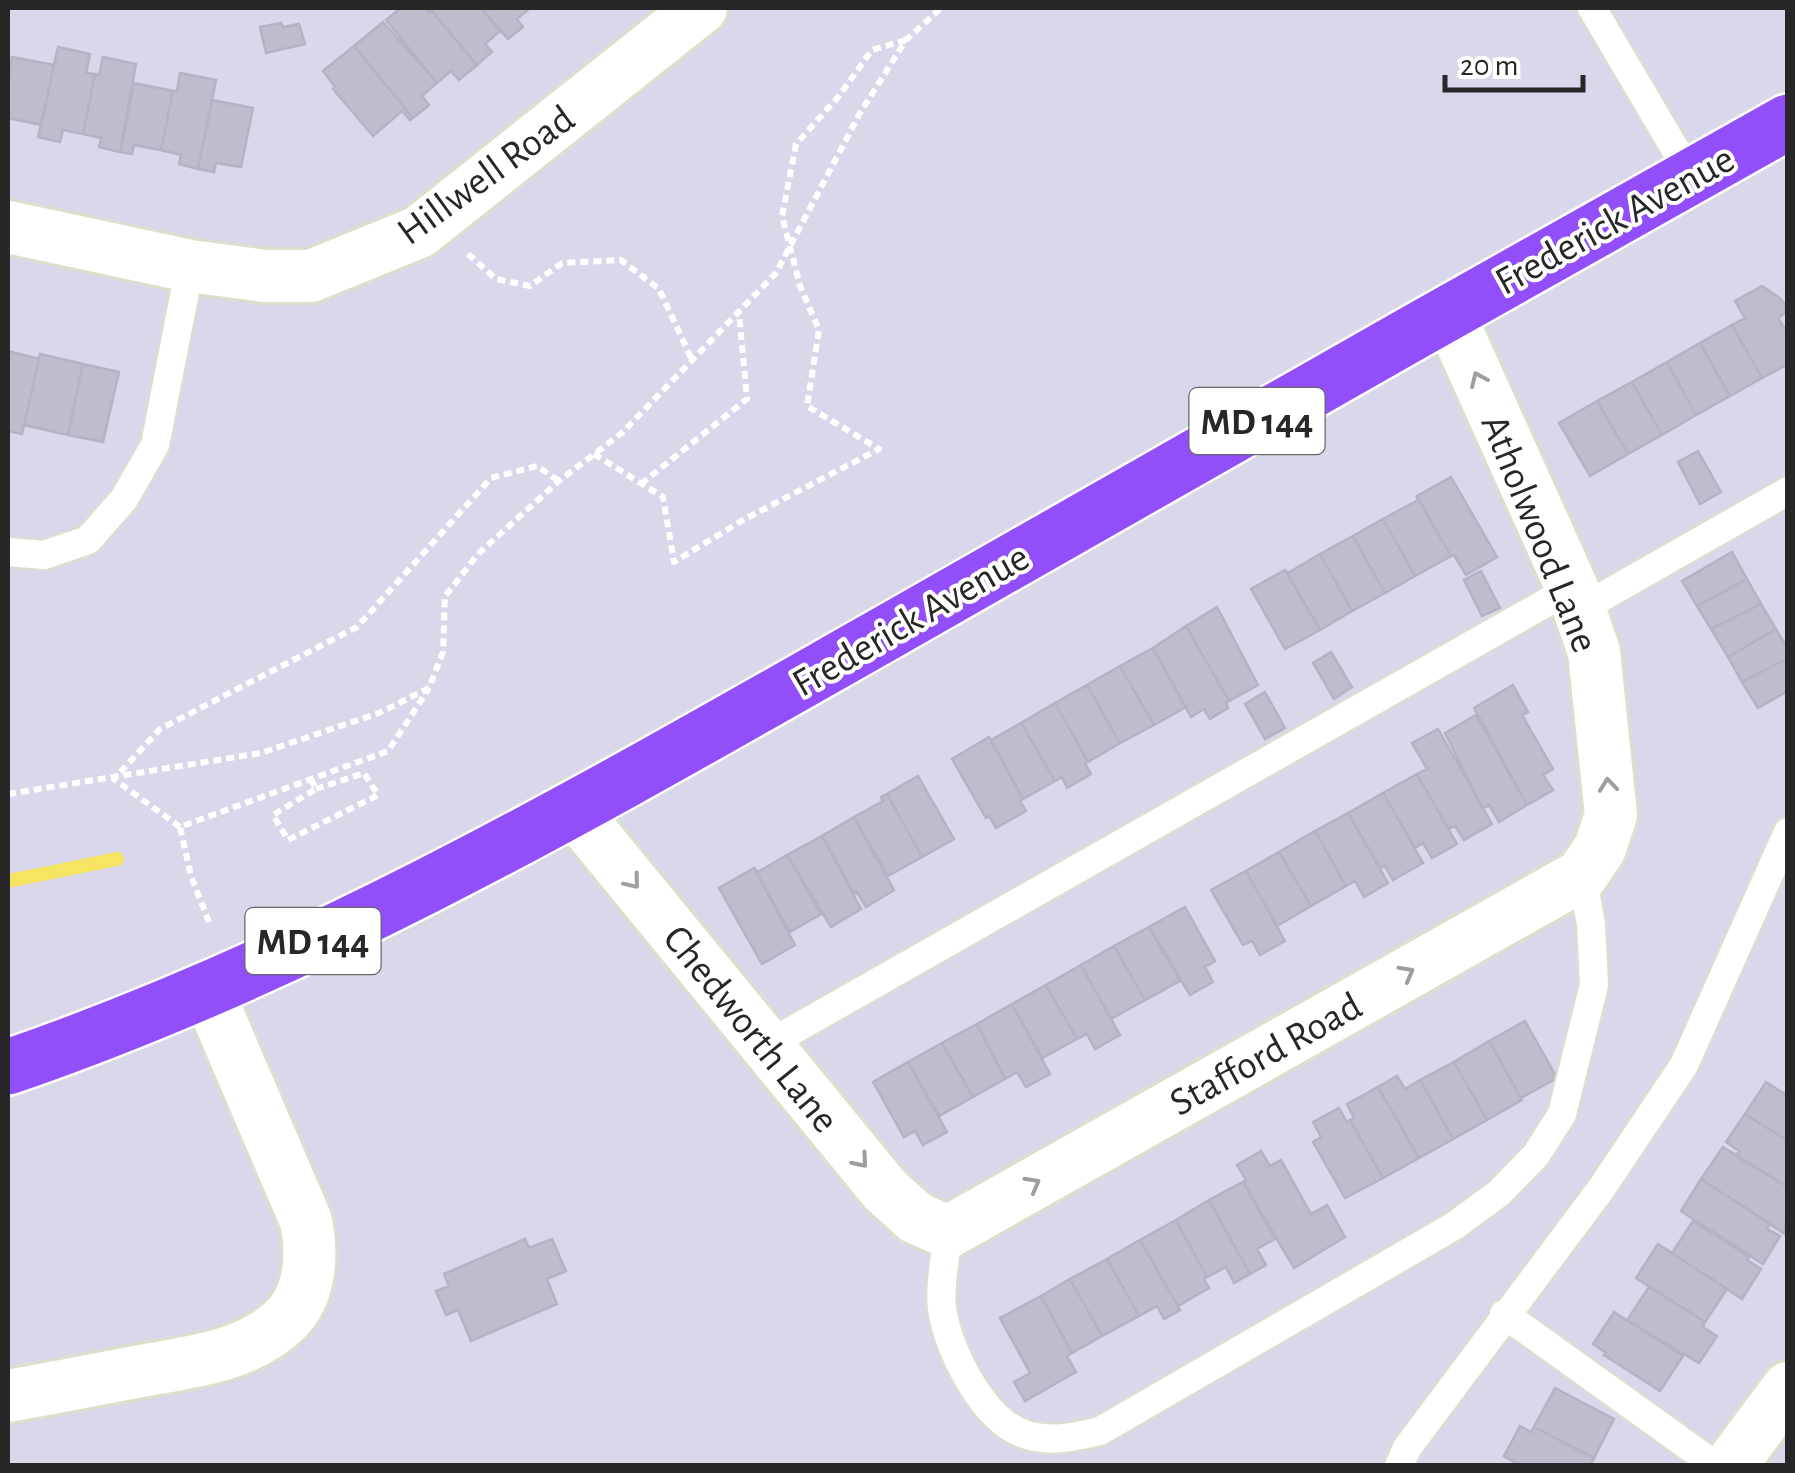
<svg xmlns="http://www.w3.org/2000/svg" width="1795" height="1473" viewBox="0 0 1795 1473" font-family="'Alegreya Sans',sans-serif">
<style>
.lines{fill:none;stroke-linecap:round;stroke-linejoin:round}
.stream{stroke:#f5e562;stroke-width:14}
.building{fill:#c0bccc;stroke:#b6b1c5;stroke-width:2.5}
.service-casing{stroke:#d8e1cc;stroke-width:32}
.minor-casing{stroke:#d8e1cc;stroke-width:58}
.primary-casing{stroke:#fff;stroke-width:60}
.path{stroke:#fff;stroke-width:6;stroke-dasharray:8 5;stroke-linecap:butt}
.service{stroke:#fff;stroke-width:28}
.minor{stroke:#fff;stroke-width:52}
.primary{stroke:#924ef8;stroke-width:55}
.oneway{stroke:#9e9e9e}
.labels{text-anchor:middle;stroke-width:8;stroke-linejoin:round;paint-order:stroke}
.shield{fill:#fff;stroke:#686868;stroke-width:2.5}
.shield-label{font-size:38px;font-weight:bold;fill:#272727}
.street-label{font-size:40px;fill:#272727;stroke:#fff}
</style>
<rect width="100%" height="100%" fill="#dbd7eb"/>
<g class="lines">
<!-- stream -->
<path class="stream" d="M8 881 117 859"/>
</g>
<!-- building -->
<path class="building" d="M401 8H425L428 12 431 10 477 65 459 80 451 71 437 83 386 20Z
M433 8H481L500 31 485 44 492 52 477 65 431 10Z
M481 8H530L517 19 523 27 508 39Z
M383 22 437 83 422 96 429 105 413 118 354 46Z
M281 23 283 27 299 24 305 44 266 53 260 27Z
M354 46 413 118 410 120 402 111 373 136 333 89 335 87 323 71Z
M58 47 90 54 86 73 95 74 83 134 63 130 60 142 38 137Z
M12 57 54 65 41 125 8 118V80Z
M103 57 136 64 120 152 99 147 101 138 83 134 95 74 99 75Z
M180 73 216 80 198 169 179 164 181 155 161 150 173 91H177Z
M134 83 173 91 161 150 134 145 132 154 120 152Z
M212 100 253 108 241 167 216 163 214 172 198 169Z
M1762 286 1781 299 1788 311 1778 318 1788 334V364L1762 378 1732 325 1745 318 1735 301Z
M1732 325 1762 378 1730 396 1700 343Z
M1700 343 1730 396 1696 415 1667 362Z
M8 351 39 359 22 434 8 431Z
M40 354 83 364 68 435 24 425Z
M1667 362 1696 415 1662 435 1632 382Z
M83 364 119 372 103 442 68 435Z
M1632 382 1662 435 1628 454 1597 401Z
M1597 401 1628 454 1590 476 1559 423Z
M1698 451 1721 492 1700 504 1678 462Z
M1451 477 1497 557 1466 575 1454 555 1451 556 1417 496Z
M1416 496 1451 556 1415 576 1383 519 1418 500Z
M1383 519 1415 576 1385 593 1353 536Z
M1353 536 1385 593 1352 611 1320 554Z
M1732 552 1747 579 1697 606 1682 581Z
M1320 554 1352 611 1320 630 1285 570 1288 573Z
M1285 570 1320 630 1285 649 1251 589Z
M1481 571 1500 608 1482 616 1464 580Z
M1747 579 1761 604 1711 629 1697 606Z
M1761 604 1776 629 1728 657 1711 629Z
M1217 607 1258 685 1229 701 1186 626Z
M1186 626 1229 701 1226 703 1228 708 1210 719 1204 709 1191 717 1153 648Z
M1776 629 1788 649V658L1742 682 1728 657Z
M1153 648 1186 707 1154 725 1120 666Z
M1331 652 1352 687 1334 699 1313 663Z
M1788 658V691L1758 708 1742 682Z
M1120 666 1154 725 1120 743 1087 685Z
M1087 685 1120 743 1088 762 1055 703Z
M1513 685 1528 712 1522 715 1553 769 1543 775 1553 790 1527 805 1474 708Z
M1265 692 1285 728 1265 739 1245 704Z
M1055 703 1088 762 1085 763 1091 774 1067 788 1062 777 1055 781 1021 723Z
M1476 715 1527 805 1499 822 1489 805 1483 809 1445 733Z
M1021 723 1055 781 1023 799 989 737 991 740Z
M1438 729 1492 824 1464 840 1455 826 1448 829 1417 774 1427 769 1412 743Z
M989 737 1023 799 1020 801 1026 811 996 828 989 816 986 818 952 759Z
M1417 774 1457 844 1432 858 1423 843 1415 848 1383 793Z
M918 776 954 839 922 857 887 794Z
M1383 793 1423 863 1393 880 1385 866 1380 868 1348 813Z
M887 794 922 857 888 876 854 817 883 801 881 797Z
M1348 813 1388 883 1364 897 1355 881 1346 886 1315 831Z
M854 817 894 890 866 907 857 892 855 894 822 836Z
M1315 831 1346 886 1311 906 1279 852Z
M822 836 861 909 831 927 787 855Z
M1279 852 1311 906 1277 926 1246 871Z
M787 855 821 914 790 932 754 868 758 872Z
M754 868 795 945 762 964 719 888Z
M1246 871 1285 941 1260 955 1252 941 1243 945 1211 890Z
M1185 907 1215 961 1205 967 1213 982 1190 995 1149 927Z
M1149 927 1180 981 1145 1000 1114 946Z
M1114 946 1145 1000 1111 1019 1081 965Z
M1081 965 1120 1035 1095 1049 1087 1034 1077 1039 1046 985Z
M1046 985 1077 1039 1042 1058 1012 1004Z
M1012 1004 1050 1074 1026 1087 1017 1072 1005 1079 977 1024Z
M1525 1021 1557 1078 1521 1098 1489 1041Z
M977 1024 1005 1079 973 1097 942 1043Z
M1489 1041 1522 1100 1487 1120 1454 1062Z
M942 1043 973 1097 939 1116 908 1062Z
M908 1062 947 1132 923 1145 915 1131 904 1137 873 1082Z
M1454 1062 1487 1120 1453 1139 1420 1080Z
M1397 1076 1405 1089 1420 1080 1453 1139 1419 1158 1378 1087Z
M1766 1082 1788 1096V1141L1745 1114Z
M1378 1087 1419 1158 1383 1178 1350 1120 1354 1118 1347 1104Z
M1339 1108 1347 1122 1350 1120 1383 1178 1345 1198 1313 1142 1321 1137 1313 1122Z
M1745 1114 1788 1141V1187L1736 1156 1739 1151 1726 1142Z
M1723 1147 1788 1187 1785 1234 1701 1179Z
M1261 1151 1270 1166 1281 1160 1311 1214 1327 1205 1345 1237 1294 1268 1243 1182 1246 1180 1237 1165Z
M1701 1179 1770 1224 1767 1229 1780 1236 1763 1264 1681 1211Z
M1243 1182 1275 1239 1257 1249 1266 1265 1250 1274 1209 1200Z
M1209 1200 1250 1274 1234 1283 1226 1267 1207 1277 1176 1220Z
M1176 1220 1207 1277 1204 1279 1209 1288 1178 1306 1140 1240Z
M1693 1221 1749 1257 1747 1260 1761 1269 1742 1299 1672 1253Z
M525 1239 529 1248 552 1239 566 1271 547 1279 557 1304 471 1341 458 1310 446 1315 436 1291 449 1286 444 1274Z
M1140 1240 1180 1310 1164 1319 1157 1306 1139 1316 1107 1259Z
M1658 1244 1727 1289 1705 1322 1636 1278Z
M1107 1259 1139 1316 1102 1336 1070 1279Z
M1070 1279 1102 1336 1072 1353 1041 1296Z
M1649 1287 1705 1322 1703 1327 1717 1336 1699 1363 1627 1320Z
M1041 1296 1072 1353 1067 1356 1076 1372 1025 1401 1014 1382 1030 1373 1000 1318Z
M1614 1312 1683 1356 1660 1391 1604 1355 1606 1353 1593 1344Z
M1555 1388 1614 1419 1594 1458 1534 1427Z
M1520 1426 1531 1432 1534 1427 1594 1458 1591 1464 1593 1466H1521L1504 1456Z"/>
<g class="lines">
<defs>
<path id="service" d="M1592 8 1691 176
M8 552 44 555 88 540 124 499 155 445 190 266
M1579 610 1788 491
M765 1046 1572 588
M948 1232C946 1256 939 1285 942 1309 948 1350 983 1420 1024 1434 1050 1443 1075 1437 1100 1431L1454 1226 1499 1193 1536 1155 1562 1114 1594 985 1591 924 1582 875
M1504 1314 1716 1466
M1399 1466 1407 1448 1601 1189 1684 1065 1788 832"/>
<path id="minor" d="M8 227 190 266 265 276H311L419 232 701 8
M571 807 885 1190 916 1218 948 1232 1582 875 1600 848 1611 815 1594 652 1572 588 1448 312
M8 1396C48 1389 89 1381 130 1373 181 1363 243 1359 283 1322 311 1297 313 1255 306 1221L208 992
M1730 1466 1788 1388"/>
<path id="primary" d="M8 1067C318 961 604 793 888 632 1187 461 1487 290 1788 122"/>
</defs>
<!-- service casing -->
<use href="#service" class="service-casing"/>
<!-- minor casing -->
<use href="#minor" class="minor-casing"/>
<!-- primary casing -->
<use href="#primary" class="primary-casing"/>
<!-- path -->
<path class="path" d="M468 254 496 279 530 286 562 263 621 260 659 289 693 362
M594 454 663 497 674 562 743 520 879 449 807 406 819 330 800 286 782 216 796 144 839 96 872 50 906 40
M641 484 747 399 739 313
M311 779 316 789 273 815 288 840 378 795 364 773 316 789
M8 794 261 753 379 713 429 688 443 652 445 596 479 553 559 481 623 432 776 273 860 113 906 40 941 8
M180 827 114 779 160 729 357 627 491 478 537 466 559 481
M209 922 191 876 180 827 388 751 428 690"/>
<!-- service -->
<use href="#service" class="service"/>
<!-- minor -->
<use href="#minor" class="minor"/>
<!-- primary -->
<use href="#primary" class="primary"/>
</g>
<!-- one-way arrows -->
<defs><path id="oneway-chevron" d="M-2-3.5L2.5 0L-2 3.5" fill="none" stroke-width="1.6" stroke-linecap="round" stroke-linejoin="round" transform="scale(2.5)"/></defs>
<g class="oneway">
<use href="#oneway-chevron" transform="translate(1478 379) rotate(-114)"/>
<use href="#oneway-chevron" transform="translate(1608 785) rotate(-96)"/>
<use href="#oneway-chevron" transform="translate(633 882) rotate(51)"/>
<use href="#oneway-chevron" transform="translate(1407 973) rotate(-29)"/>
<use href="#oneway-chevron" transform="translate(861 1161) rotate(50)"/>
<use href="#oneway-chevron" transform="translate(1033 1184) rotate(-29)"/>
</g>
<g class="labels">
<!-- shield labels -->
<g class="shield">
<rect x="1189.5" y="388" width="135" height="66" rx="8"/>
<rect x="245.5" y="908" width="135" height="66" rx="8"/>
</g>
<g class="shield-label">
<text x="1257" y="434">MD 144</text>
<text x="313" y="954">MD 144</text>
</g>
<!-- street labels -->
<g class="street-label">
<text transform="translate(485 174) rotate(-36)" y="14">Hillwell Road</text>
<text transform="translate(1614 219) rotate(-29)" y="14">Frederick Avenue</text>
<text transform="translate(1541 533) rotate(68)" y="14">Atholwood Lane</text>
<text transform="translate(910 619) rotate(-30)" y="14">Frederick Avenue</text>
<text transform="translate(752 1028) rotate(51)" y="14">Chedworth Lane</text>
<text transform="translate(1265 1053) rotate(-29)" y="14">Stafford Road</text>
</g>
</g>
<!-- border -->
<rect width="1795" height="1473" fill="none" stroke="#272727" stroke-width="20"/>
<!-- scale -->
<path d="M1445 75v15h138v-15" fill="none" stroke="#272727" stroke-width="5"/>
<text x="1460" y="75" font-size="30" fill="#272727" stroke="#ffffff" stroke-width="8" paint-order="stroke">20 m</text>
</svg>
